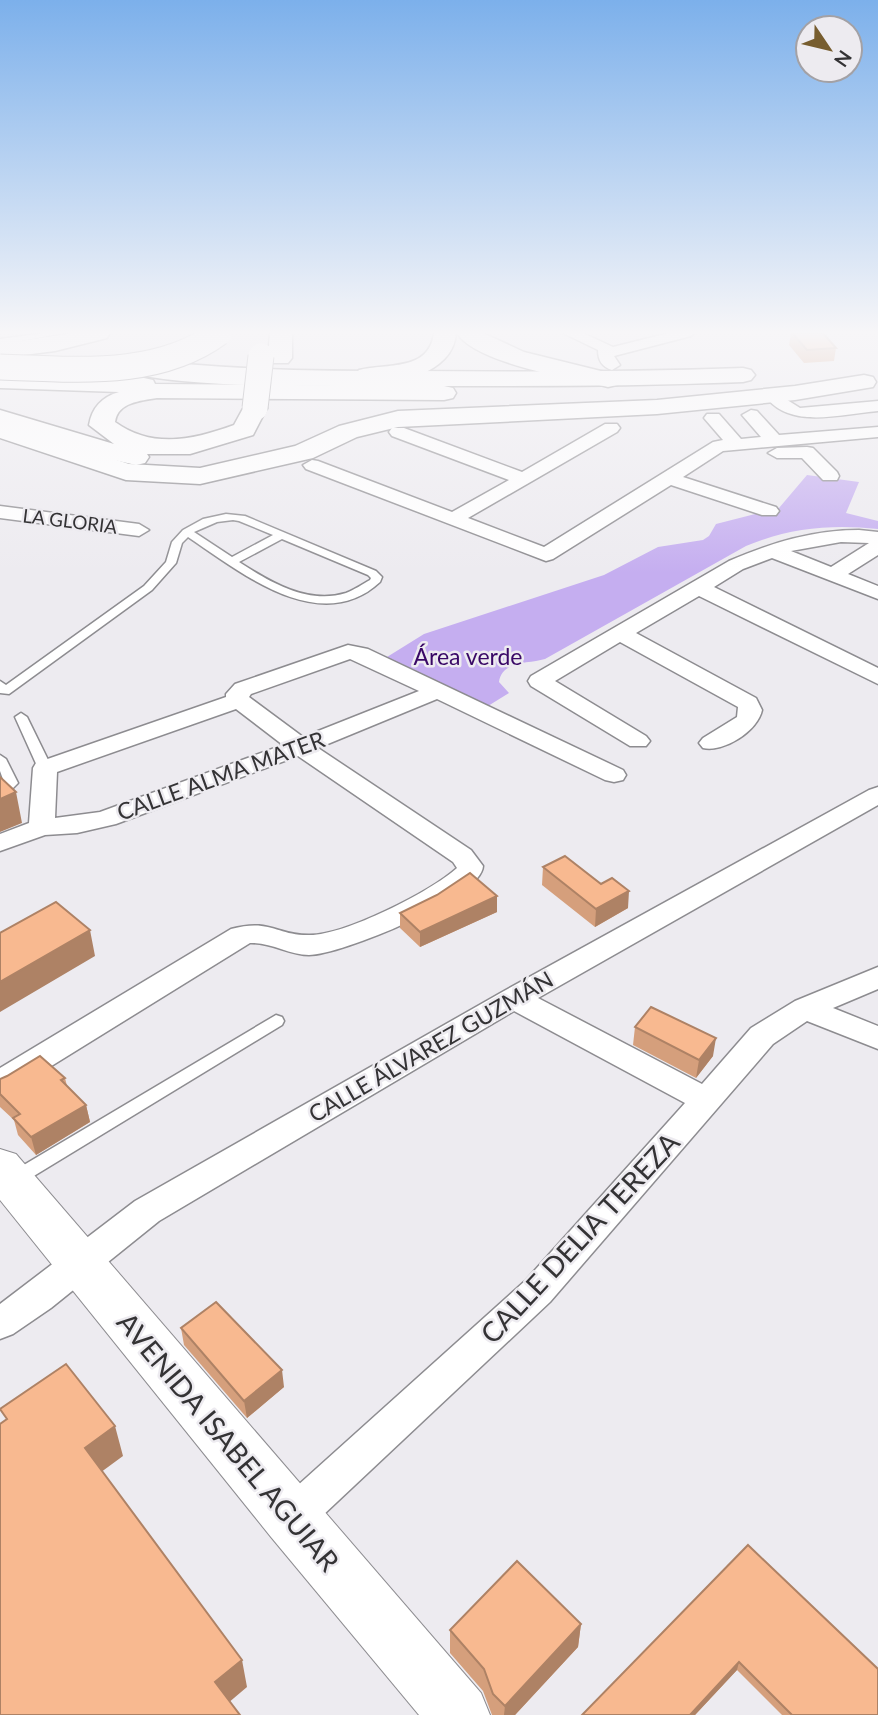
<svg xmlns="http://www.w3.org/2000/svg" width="878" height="1715" viewBox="0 0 878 1715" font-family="Lato,sans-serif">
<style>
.green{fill:#c5aef0}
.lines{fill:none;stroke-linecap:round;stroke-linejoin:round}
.lane-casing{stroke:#8d8c90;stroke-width:3}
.street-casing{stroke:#8d8c90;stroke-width:3}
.secondary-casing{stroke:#8d8c90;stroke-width:2}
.primary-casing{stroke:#8d8c90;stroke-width:3}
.highway-casing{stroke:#8d8c90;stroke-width:3}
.lane{fill:#fff;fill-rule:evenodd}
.street{fill:#fff;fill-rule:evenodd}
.secondary{fill:#fff;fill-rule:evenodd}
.primary{fill:#fff;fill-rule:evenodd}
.highway{fill:#fff;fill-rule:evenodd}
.highway-bridge-casing{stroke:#8d8c90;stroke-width:27;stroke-linecap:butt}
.highway-bridge{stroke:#fff;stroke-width:25}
.wall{fill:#d59f7c}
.shaded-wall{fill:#ae8265}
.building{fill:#f8b990;stroke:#ae8265;stroke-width:2}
.labels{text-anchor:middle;stroke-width:5;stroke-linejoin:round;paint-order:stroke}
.far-street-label{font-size:19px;fill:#343335;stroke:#edebf0}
.park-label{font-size:23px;fill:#390866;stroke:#edebf0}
.street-label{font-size:23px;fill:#343335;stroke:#edebf0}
.near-street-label{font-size:28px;fill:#343335;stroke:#edebf0}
</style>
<rect width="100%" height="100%" fill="#edebf0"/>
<!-- green -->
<path class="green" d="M807 475 859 482 846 513 878 521V529C831 524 789 528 746 546L545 659C529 664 502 660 499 682L509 693 488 706 387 657 424 634 604 575 658 547 703 540 709 536 716 524 779 508Z"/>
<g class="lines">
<defs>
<path id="lane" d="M45 333H64L0 345V339Z
M226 514 245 516 376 571 382 577 380 582C320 638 239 571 188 537L182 543 176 563 152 590 9 694 0 693V681L6 685 144 586 166 562 172 542 183 530 203 519ZM233 520 239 521 273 535 232 557 194 532 217 522ZM282 539 368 575 371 578 370 580C363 584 354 590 346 593 308 605 270 582 239 562Z
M21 713 27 717 52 768 50 771 45 772 38 768 15 717Z
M0 755 6 759 18 783 5 796 0 797V786L4 782 0 771Z
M276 1015 282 1017 284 1021 282 1025 19 1185 13 1187 7 1185 4 1180 7 1175Z"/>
<path id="street" d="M563 333H583L613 347 669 333H694L691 336 614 356 620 365 612 370C602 367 598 360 598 350Z
M773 391 800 408 878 401V411C840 414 791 430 765 396Z
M751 410 757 411 779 435 878 427V437L723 451 683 477 776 507 779 511 776 515H762L671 485 553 559 546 561 306 469 303 465 312 460 318 461 452 512 509 480 392 436 389 432 392 428H404L522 472 605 424H617L620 428 617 432 468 518 544 547 713 442 723 440 704 418 707 414H719L741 439 761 437 742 415Z
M807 447 813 448 837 472 839 476 837 480H823L802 458H777L768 453 777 448Z
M0 506 139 524 149 530 139 536 0 518Z
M859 530 878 532V555L848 574 878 586V599L772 558 743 569 714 587 878 668V684L699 596 636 633 756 698 762 710C758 731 723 753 703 748L699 743 703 738 737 717 738 707 620 642 555 681 646 736 650 741 646 746H630L531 686 528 681 531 676 729 561C771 543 812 530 859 530ZM841 542 869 543 831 567 791 551Z
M348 645 368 649 623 770 626 775 623 780 614 782 605 780 437 699 318 748 471 850 483 866C482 898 340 955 309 955 289 955 271 942 250 943L11 1091 0 1095V1068L231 929C271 918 277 936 310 935 345 935 430 892 457 868L453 862 298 756 116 824 77 833 45 835 0 851V834L29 823 33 768 36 763 226 697V694L235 684ZM350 659 419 691 303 737 249 697 251 694ZM236 709 283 745 100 812 55 818 57 772Z
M878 787V805L538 998 702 1084 751 1028 795 1001 878 967V989L833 1008 878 1026V1049L807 1021 773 1044 550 1302 305 1532 291 1537 277 1532 271 1518 277 1504 526 1280 685 1103 514 1011 159 1221 51 1308 13 1334 0 1339V1304L135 1201 504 991 869 790Z"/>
<path id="secondary" d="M0 1149 16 1154 481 1693 490 1715H419L271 1537 0 1200Z"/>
<path id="primary" d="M118 357C218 370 314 371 414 371 524 372 633 372 743 368L751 370 755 375 751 380 743 382C617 387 491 386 365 386 281 385 191 389 110 369L106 364 110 359Z
M864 375 873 377 876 382 873 387 795 400 657 414 398 427 357 437 313 458 200 484 126 480 0 438V422L129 464 200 468 295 446 339 426 398 411 657 400 795 386Z"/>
<path id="highway" d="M73 333H110L107 338 55 351 0 358V344Z
M270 333H292V358L288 363H272L268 358Z
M434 333H456C454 374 392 388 359 380L355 375 359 370C387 363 429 372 434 333Z
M457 333H483L524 352 617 375 620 380 617 385 608 387C573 379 475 363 457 333Z
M0 374 144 378 153 380 155 384 444 386 453 388 456 393 453 398 444 400 157 398C140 401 118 402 115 422 152 449 193 440 234 425L246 403 255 401 264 403 267 408 253 435 190 454H147L149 457 145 463 136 465 75 451 0 426V410L114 444 89 425C92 407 102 397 119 392L0 388Z"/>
</defs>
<!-- lane casing -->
<use href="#lane" class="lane-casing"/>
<!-- street casing -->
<use href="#street" class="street-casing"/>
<!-- secondary casing -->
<use href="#secondary" class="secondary-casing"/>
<!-- primary casing -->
<use href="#primary" class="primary-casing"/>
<!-- highway casing -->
<use href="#highway" class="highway-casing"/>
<!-- lane -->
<use href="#lane" class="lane"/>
<!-- street -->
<use href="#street" class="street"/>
<!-- secondary -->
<use href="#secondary" class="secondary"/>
<!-- primary -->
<use href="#primary" class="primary"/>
<!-- highway -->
<use href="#highway" class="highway"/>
<defs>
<path id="highway-bridge" d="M0 367C74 369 156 379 219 333
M255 408 261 356"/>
</defs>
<!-- highway-bridge casing -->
<use href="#highway-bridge" class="highway-bridge-casing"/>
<!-- highway-bridge -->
<use href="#highway-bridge" class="highway-bridge"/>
</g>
<!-- wall -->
<path class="wall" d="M791 333H823L836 348 834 361 804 363 789 345Z
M543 867 628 908 595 927 542 885Z
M497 912 420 947 400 928V913Z
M635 1027 713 1056 696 1078 633 1045Z
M65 1078 67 1086 86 1105 90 1122 36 1155 18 1135 14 1120 0 1107V1079Z
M181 1328 284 1387 247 1418 184 1345Z
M748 1545 878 1715H782L737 1670 695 1715H582Z
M581 1624 578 1647 515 1715H492L483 1691 450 1653V1630Z"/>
<!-- shaded-wall -->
<path class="shaded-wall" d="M16 792 22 823 0 832V799Z
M629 891 628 908 595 927 596 909Z
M497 896V912L420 947V932Z
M90 930 95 956 0 1012V982Z
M716 1038 713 1056 696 1078 699 1060Z
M86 1105 90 1122 36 1155 31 1137Z
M282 1370 284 1387 247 1418 244 1401Z
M115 1426 123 1456 93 1478 85 1448Z
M581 1624 578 1647 515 1715H504L505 1706Z
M242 1660 247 1687 221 1709 215 1682Z
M739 1662 737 1670 695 1715H690Z"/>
<!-- building -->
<path class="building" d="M792 333H823L836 348 807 350Z
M0 777 16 792 0 799Z
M565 856 601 884 612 878 629 891 596 909 543 867Z
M470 873 497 896 420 932 400 913 437 895Z
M56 902 90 930 0 982V933Z
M651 1007 716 1038 699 1060 635 1027Z
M40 1056 65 1078 61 1080 86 1105 31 1137 13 1118 20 1114 0 1094V1079L7 1076Z
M216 1302 282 1370 244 1401 181 1328Z
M66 1364 115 1426 85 1448 242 1660 215 1682 240 1715H0V1424L7 1419 0 1409Z
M748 1545 878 1669V1715H792L739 1662 690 1715H582Z
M517 1561 581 1624 505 1706 493 1694 484 1669 450 1630Z"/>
<!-- sky -->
<linearGradient id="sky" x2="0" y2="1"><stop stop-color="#7cb0eb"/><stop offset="0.58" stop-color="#f7f6f8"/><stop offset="1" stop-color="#f7f6f8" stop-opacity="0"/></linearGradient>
<rect width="878" height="573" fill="url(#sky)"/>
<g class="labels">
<!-- far-street labels -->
<g class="far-street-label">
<text transform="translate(70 521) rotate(7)" y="7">LA GLORIA</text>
</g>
<!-- park labels -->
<g class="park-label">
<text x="468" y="665">Área verde</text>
</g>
<!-- street labels -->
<g class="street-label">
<text transform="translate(221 776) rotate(-20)" y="8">CALLE ALMA MATER</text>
<text transform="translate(431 1047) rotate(-30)" y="8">CALLE ÁLVAREZ GUZMÁN</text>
</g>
<!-- near-street labels -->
<g class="near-street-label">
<text transform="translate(580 1238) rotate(-47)" y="10">CALLE DELIA TEREZA</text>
<text transform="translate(228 1442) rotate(50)" y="10">AVENIDA ISABEL AGUIAR</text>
</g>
</g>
<!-- north arrow -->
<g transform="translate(829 49) rotate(125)"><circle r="33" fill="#edebf0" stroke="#a3a1a5" stroke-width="2"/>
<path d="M0-5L12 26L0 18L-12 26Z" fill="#775d2f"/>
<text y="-10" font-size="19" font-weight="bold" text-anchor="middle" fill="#343335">N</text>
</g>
</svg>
